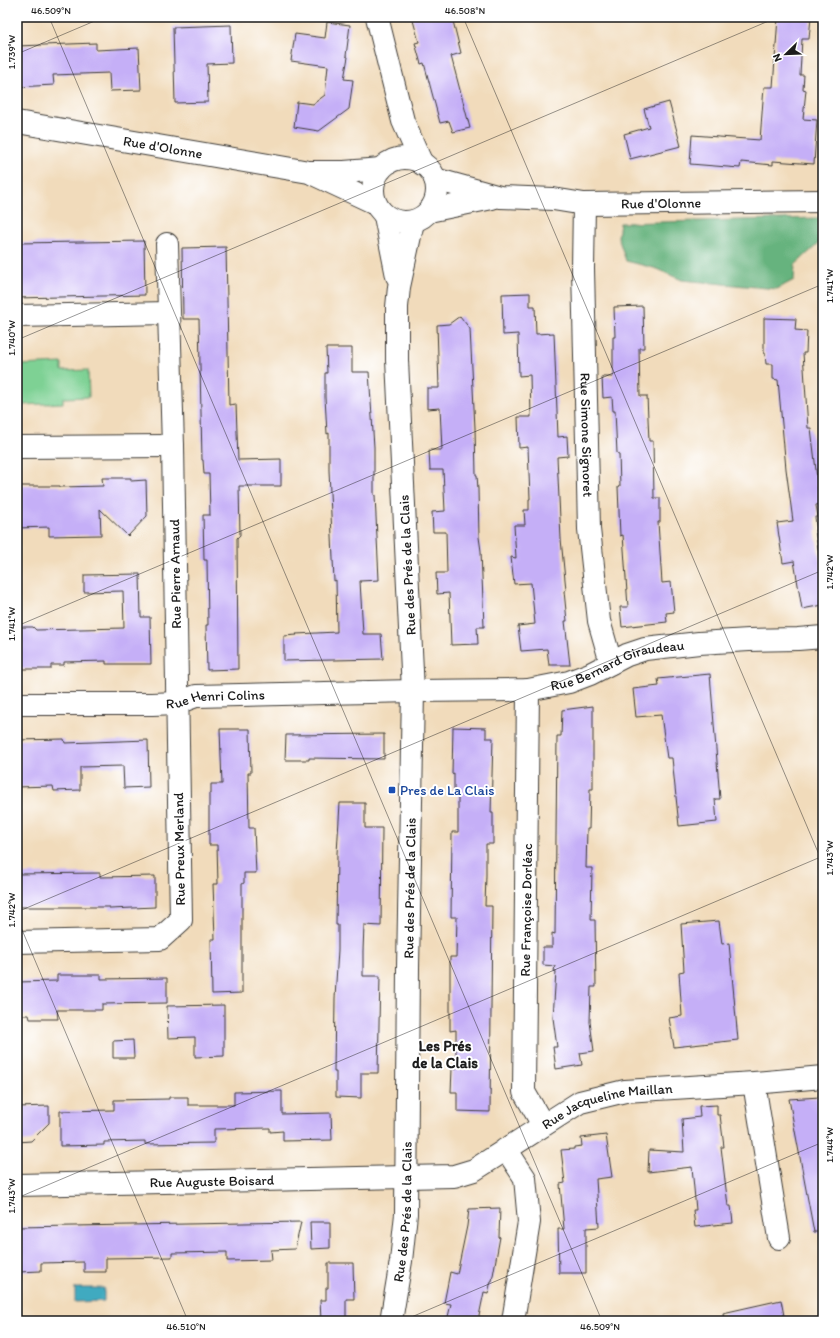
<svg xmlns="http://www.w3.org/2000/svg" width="840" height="1338" viewBox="0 0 840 1338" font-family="Itim,sans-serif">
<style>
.green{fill:#7ed194;stroke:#4d7658}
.forest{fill:#66b37e;stroke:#41684d}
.water{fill:#40aac0;stroke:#2e636e}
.building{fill:#c5aff7}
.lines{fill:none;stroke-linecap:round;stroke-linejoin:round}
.minor-casing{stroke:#3c3934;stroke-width:24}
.minor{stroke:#fff;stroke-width:22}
.ticks{fill:none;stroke:#1c1c1c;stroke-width:1;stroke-opacity:0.45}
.transit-dot{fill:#1a4fb4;stroke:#fff;stroke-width:1.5}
.labels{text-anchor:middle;stroke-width:4;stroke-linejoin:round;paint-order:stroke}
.street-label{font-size:14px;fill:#1c1c1c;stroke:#fff}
.transit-label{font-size:14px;fill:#164399;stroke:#fff;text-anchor:start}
.neighbourhood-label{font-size:15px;font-weight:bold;fill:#1c1c1c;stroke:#fff}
.neatline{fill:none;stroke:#1c1c1c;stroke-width:1.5}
.ticks-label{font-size:10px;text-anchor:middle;fill:#1c1c1c}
</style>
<rect width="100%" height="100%" fill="#fff"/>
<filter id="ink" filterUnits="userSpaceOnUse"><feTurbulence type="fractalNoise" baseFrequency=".025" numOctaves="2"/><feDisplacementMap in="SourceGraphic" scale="8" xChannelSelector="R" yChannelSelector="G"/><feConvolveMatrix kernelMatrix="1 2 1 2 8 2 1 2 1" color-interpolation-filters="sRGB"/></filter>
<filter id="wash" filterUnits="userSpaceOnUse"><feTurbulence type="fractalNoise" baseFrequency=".012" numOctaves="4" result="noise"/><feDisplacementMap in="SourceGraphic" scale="16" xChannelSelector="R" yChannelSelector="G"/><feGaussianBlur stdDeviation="0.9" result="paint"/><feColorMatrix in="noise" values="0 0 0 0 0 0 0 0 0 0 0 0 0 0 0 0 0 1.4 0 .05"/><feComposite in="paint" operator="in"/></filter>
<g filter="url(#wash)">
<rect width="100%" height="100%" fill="#f1dbbb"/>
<!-- green -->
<path class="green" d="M62 363V371L88 370 89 397 63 398V403L22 405 21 365Z"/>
<!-- forest -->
<path class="forest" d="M820 218 819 243 795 265 794 280 777 289 682 280 654 268 626 261 618 237 620 223Z"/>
<!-- water -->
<path class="water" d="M75 1288H104V1301L75 1302Z"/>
<g id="blocks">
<!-- building -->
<path class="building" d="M412 17H452L461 53 451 56 470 128 453 132 449 121 440 123 424 63 421 64 415 43 419 42Z
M778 17H811L809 39H802L800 75H804L803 89 806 90 803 119 817 120 814 164 773 161V165L741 162 740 168 690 164 692 135 760 140 764 87H773Z
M327 22 350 25 346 56 348 57 344 79 353 80 349 109 319 131 294 127 297 102 313 104 325 95 328 66 291 61 295 34 325 38Z
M231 25 232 63 207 64 208 102 175 103 173 27Z
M96 43V50L139 48 141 90 110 91 109 73 53 75 54 85 17 87V46Z
M669 102 681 146 630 159 624 134 649 127 644 109Z
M144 241 145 295 17 298V243Z
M226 247 229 405 236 404 238 460 281 459V486H239L240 535 237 538 238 669 207 670 206 625H208L207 560H204L203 515H210L209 474H204L203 460H202L199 319H183L182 248Z
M530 293V306H535L536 334 554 333 558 437 567 436 568 456 557 457 561 539 566 590 564 591 567 621H565L570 665H549L547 649 521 651 518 626 535 624 531 583 514 584 511 557 516 558 514 525H525L524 510H529V499H530L528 447 519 448 518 417H531L530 375 519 376 518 334 503 335 502 294Z
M643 306 644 348H639L640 396H647L649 441H653L654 498H660V522H658L662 583 671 582 674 612 666 613 667 622 622 627 620 607H628L623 535 620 536 618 487 620 486 619 454 617 453 615 411H613L612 397 603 398 602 377H613V337H615L614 307Z
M460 316 470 329 475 428 476 475H477L478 489 479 537 481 551 484 627H477L478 644 451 645 449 593 437 594 436 573H447L446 532H433L432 512 445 511 443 470H430L429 450H442L440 408 427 409V388H439L437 325 449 324Z
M764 318 796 319 795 330 807 331 806 353H803L808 428H811L820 504 816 505 818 517H815L817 530H815L821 567H823V605L802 609 794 561 783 563 777 523 793 521 786 469 778 380 773 379V364H766L765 353H764Z
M326 348H352V372H369L374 447V495H375L379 580 360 581 363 634H381L383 659 284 661V636L297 635 296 634 337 632 336 580 334 581 329 470V433L327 434 325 397V373H327Z
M102 478H131V481L146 480 147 516 128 536 100 509 101 535 49 536V527L17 528V486H60V487L103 486Z
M140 574 141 617H150L151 664H106V661L64 662V665H51V669H19V666H17V627H33L36 630 124 628 123 591 84 592V575Z
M710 674 720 799H715L717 822 679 826 672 758H667L661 715 636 717 633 689 659 686 658 679Z
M593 706V789H590L589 829H587L586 868H592L591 920H595L596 987H591L590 1022 594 1051 580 1053 582 1065 556 1069 553 1047H557L553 1018 556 971H554L555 966 543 965V947H552V933L555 934 557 736H561L562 710Z
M453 727 486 728V738H493L491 813H493V844H486V875L485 906H492L490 1112 457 1111V1092H451L452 1069H456V1030L450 1031V957H456L457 917H451L452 832H458V792H454V773L452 774Z
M220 729H250L251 773H248L249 828H254L256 873H244V883L242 884V993L212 994 211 939H215L213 884H218L217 845H209V794H211V784H222Z
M384 734V759L309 758V760H285L286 735Z
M64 739 65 743 148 740 149 787 124 788 123 766 80 767V790L54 791 53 786 17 787V740Z
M340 803H365V828H382L381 926 364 925 363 951V976H380L378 1073H361V1098L336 1097V1072H334L335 998 338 950V925H336L337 853Z
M100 873V877L155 876V907L110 909V907H17V874Z
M719 921 722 944 729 943 738 1040 674 1047 669 1018 682 1016 679 972 684 971 681 924Z
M57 975H101V979L167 978V1003L102 1004V1010H57L58 1019H30L29 1015H17V982L57 981Z
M224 1005V1056L195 1057V1037L168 1038 167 1006Z
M133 1040 134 1058H113V1041Z
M282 1091V1114L331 1113 332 1140 283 1141V1131L270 1132V1128L214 1129V1143L145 1144V1141L104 1142V1145L60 1146V1111L114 1110V1100L169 1099V1097H188V1105H234V1092Z
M820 1097 823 1109V1232H814L789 1099Z
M717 1105V1115H720L724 1147H721L728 1206H731L733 1223 695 1227 693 1210H696L692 1167 648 1172 649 1150 684 1152 682 1119 700 1117 699 1106Z
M49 1106V1123L31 1141 17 1142V1107Z
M606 1135 612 1177 596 1179 599 1227 586 1228V1273H559L558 1229H564L560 1184 565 1183 561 1150 574 1149V1147L582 1146 581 1138Z
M500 1208 499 1237H500L492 1281H491L488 1293 484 1292 478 1321H447L451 1304 444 1303 450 1272 457 1274 467 1226 469 1209Z
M301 1222 295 1249 271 1250 272 1260 227 1261V1252L172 1253V1257L106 1258V1272H84V1262L41 1263V1271L18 1272 17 1227Z
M310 1222H330V1248L311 1249Z
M328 1263H353L354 1299H346V1321H321L320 1300H326V1288H328Z
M781 1300 785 1321H724L723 1313Z"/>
</g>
</g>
<g filter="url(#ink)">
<use href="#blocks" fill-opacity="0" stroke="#3c3934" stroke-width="1"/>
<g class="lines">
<defs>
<g id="minor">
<path d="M377 17 403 121 422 164"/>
<path id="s1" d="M17 122 309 172H344L381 169"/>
<circle cx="405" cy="190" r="32"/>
<path d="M313 174 375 203"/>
<path id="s2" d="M435 179 500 197 553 199 584 204 823 201"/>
<path id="s3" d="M584 204 583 269 589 529 599 621 611 663"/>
<path d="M429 211 492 198"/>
<path d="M385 216 397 276"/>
<path d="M17 316 169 313"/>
<path d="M17 447 173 446"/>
<path d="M528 690 524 1092 543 1125"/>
<path id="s4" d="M17 704H152L177 703 196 696 413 691 528 690 569 682 590 674 627 655 645 649 699 643 749 640 798 639 823 637"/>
<path d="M17 942 160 939 181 920 173 446 167 244"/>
<path d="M754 1083 779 1238"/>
<path d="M506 1149 525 1178 529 1222 513 1321"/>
<path id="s5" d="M17 1185 454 1176 474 1170 580 1102 625 1091 754 1083 823 1077"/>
<path id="s6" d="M391 1321 401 1261 406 1214 408 968 413 691 397 360V307L399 287 413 222"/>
</g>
</defs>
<!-- minor casing -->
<use href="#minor" class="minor-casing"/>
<!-- minor -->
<use href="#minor" class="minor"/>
</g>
</g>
<!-- ticks -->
<path class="ticks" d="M49 17 602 1321M463 17 823 864M17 54 104 17M17 340 778 17M17 626 823 284M17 912 823 570M17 918 188 1321M17 1198 823 856M402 1321 823 1142"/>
<!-- markers -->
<rect class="transit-dot" x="388" y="786" width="8" height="8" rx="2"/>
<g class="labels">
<!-- street labels -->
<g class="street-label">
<text dy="5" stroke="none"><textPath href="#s1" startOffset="148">Rue d'Olonne</textPath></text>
<text dy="5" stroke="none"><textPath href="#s2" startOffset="229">Rue d'Olonne</textPath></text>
<text dy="5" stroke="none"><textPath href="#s3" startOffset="231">Rue Simone Signoret</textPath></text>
<text transform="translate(407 565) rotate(-93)" y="5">Rue des Prés de la Clais</text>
<text transform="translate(175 574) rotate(-91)" y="5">Rue Pierre Arnaud</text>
<text dy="5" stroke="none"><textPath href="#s4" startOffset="606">Rue Bernard Giraudeau</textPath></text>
<text dy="5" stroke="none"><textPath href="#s4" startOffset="199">Rue Henri Colins</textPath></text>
<text transform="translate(179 849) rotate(-91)" y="5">Rue Preux Merland</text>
<text dy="5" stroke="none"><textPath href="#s6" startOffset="434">Rue des Prés de la Clais</textPath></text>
<text transform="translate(526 910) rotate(-89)" y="5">Rue Françoise Dorléac</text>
<text dy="5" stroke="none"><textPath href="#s5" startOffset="609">Rue Jacqueline Maillan</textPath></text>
<text dy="5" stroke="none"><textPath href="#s5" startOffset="195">Rue Auguste Boisard</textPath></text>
<text dy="5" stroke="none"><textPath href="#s6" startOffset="110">Rue des Prés de la Clais</textPath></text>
</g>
<!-- transit labels -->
<g class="transit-label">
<text x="400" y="795">Pres de La Clais</text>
</g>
<!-- neighbourhood labels -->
<g class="neighbourhood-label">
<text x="445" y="1051">Les Prés<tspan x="445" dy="17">de la Clais</tspan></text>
</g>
</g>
<!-- margin -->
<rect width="840" height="1338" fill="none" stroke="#fff" stroke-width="44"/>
<!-- north arrow -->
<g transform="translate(786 54) rotate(247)" stroke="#ffffff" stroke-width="3" paint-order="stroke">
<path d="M0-3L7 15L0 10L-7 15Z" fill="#1c1c1c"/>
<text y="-6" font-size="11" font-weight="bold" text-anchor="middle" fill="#1c1c1c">N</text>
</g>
<rect x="22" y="22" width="796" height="1294" class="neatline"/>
<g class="ticks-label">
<text x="51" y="14">46.509°N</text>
<text x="465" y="14">46.508°N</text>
<text transform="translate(11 52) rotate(-90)" y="4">1.739°W</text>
<text transform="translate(829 286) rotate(-90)" y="4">1.741°W</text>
<text transform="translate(11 338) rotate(-90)" y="4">1.740°W</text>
<text transform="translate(829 572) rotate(-90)" y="4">1.742°W</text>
<text transform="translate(11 624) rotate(-90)" y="4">1.741°W</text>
<text transform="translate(829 858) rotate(-90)" y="4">1.743°W</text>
<text transform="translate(11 910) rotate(-90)" y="4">1.742°W</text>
<text transform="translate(829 1145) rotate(-90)" y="4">1.744°W</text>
<text transform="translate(11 1196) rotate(-90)" y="4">1.743°W</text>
<text x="186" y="1330">46.510°N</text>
<text x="600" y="1330">46.509°N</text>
</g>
</svg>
